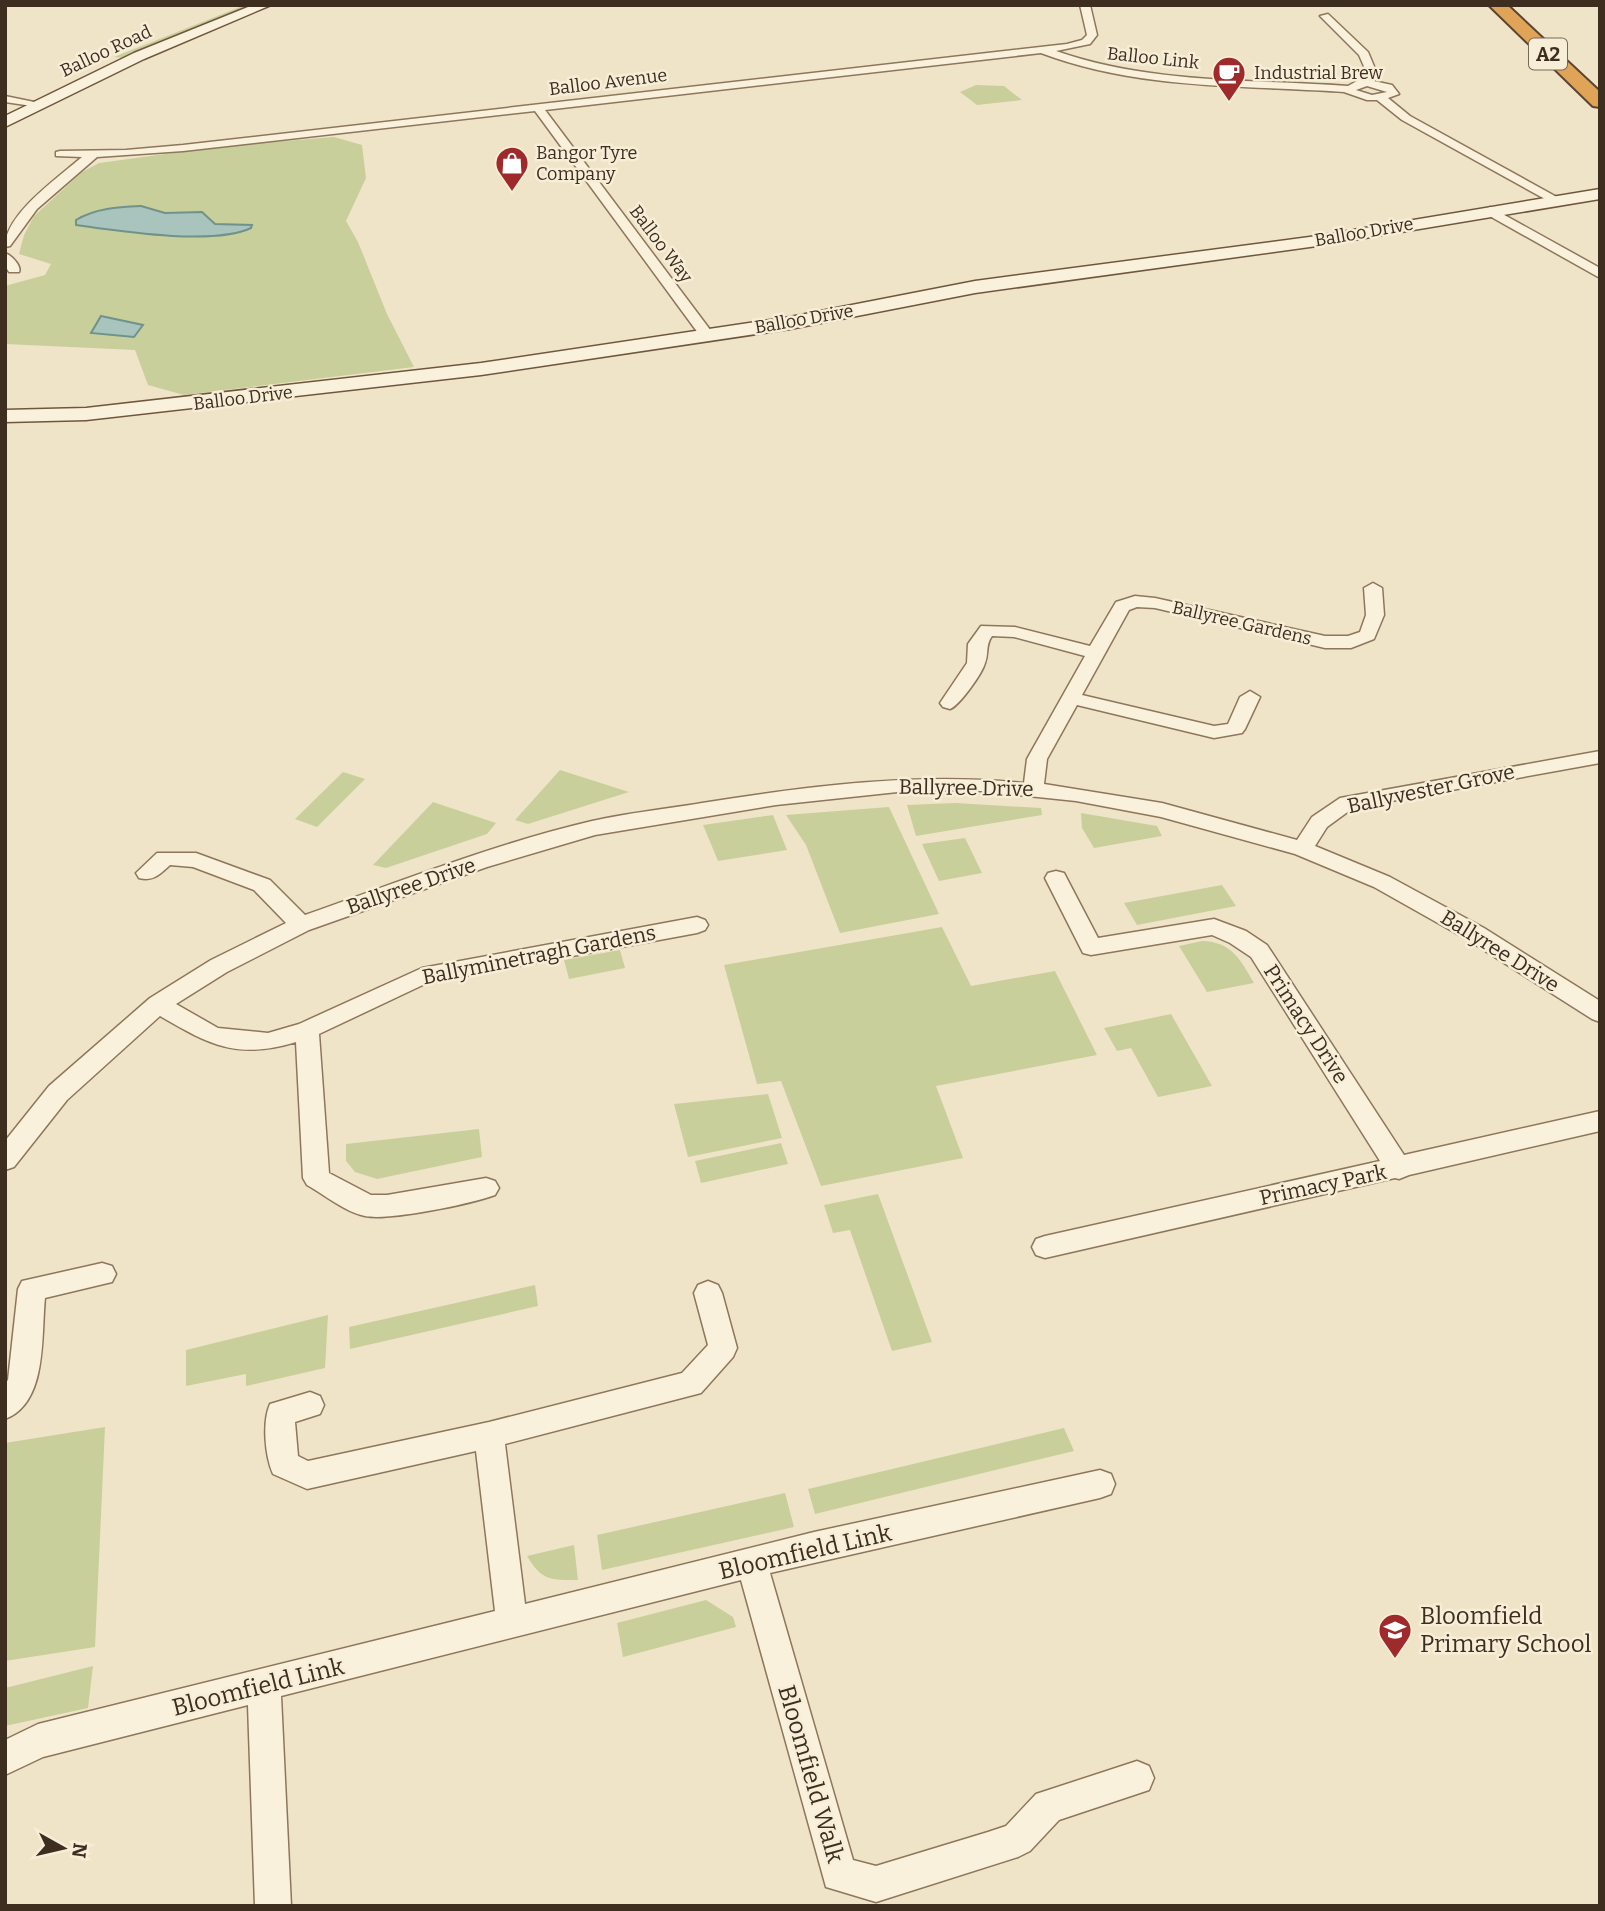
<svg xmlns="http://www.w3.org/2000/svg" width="1605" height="1911" viewBox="0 0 1605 1911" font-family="Bitter,serif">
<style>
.green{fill:#c9cf9b}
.water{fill:#a9c4bc;stroke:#6f938a;stroke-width:2}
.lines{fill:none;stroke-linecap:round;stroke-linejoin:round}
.street-casing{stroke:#8d765c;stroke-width:3}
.secondary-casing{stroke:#6f573f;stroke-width:3}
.highway-casing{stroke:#5b4430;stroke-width:4}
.street{fill:#faf1dc;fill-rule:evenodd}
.secondary{fill:#faf1dc;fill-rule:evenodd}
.highway{fill:#e0a458;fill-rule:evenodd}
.labels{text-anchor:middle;stroke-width:5;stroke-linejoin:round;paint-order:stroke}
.far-street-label{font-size:18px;fill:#3d2e20;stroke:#f7eed8}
.far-poi-label{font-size:18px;fill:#3d2e20;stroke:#f7eed8;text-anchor:start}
.shield{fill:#f7eed8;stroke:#756857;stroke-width:2}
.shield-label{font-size:19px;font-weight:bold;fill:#3d2e20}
.street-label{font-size:21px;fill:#3d2e20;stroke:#f7eed8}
.near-street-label{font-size:24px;fill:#3d2e20;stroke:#f7eed8}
.near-poi-label{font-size:24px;fill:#3d2e20;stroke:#f7eed8;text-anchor:start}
</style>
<rect width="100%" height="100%" fill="#f0e4c8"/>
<!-- green -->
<path class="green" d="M245 5H260L124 58 114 57Z
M976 85 1004 86 1022 100 977 105 960 92Z
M334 137 362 145 366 178 346 221 358 242 387 314 414 367 184 395 148 385 135 350 5 344V286L45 275 51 264 19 254 24 235 34 216 82 172 99 163 224 146Z
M560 770 629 792 528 824 515 820Z
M343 772 365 779 317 827 295 819Z
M433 802 496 823 487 834 386 868 373 865Z
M956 803 1041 808 1042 815 916 836 907 805Z
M889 807 939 914 840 933 806 845 786 815Z
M1081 813 1157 826 1162 836 1094 848 1082 828Z
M773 815 787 850 718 861 703 825Z
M965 838 982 873 939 881 922 844Z
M1222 885 1236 906 1137 925 1124 903Z
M942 927 971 986 1055 971 1097 1055 936 1086 963 1158 821 1186 781 1081 757 1084 724 965Z
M1202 941C1232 942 1240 959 1254 983L1207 992 1179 946Z
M620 950 625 968 569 979 564 960Z
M1171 1014 1212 1086 1158 1097 1131 1048 1117 1051 1104 1028Z
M768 1094 782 1138 688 1157 674 1104Z
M479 1129 482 1157 377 1179 355 1172 346 1161V1144Z
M781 1143 788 1164 701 1183 695 1161Z
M878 1194 932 1342 892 1351 850 1230 833 1233 824 1205Z
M535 1285 538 1306 350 1349 349 1327Z
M328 1315 325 1368 246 1386V1374L186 1386V1350Z
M105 1427 95 1647 5 1661V1443Z
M1064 1428 1074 1451 815 1514 808 1489Z
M785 1493 794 1527 602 1570 597 1535Z
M574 1545 578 1580C550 1580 542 1581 527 1556Z
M706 1600 733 1617 736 1627 623 1657 617 1623Z
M93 1666 88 1708 5 1726V1688Z"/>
<!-- water -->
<path class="water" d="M141 206 165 213 202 212 215 224 252 225 251 228C213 246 119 231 76 225V220C95 208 119 207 141 206Z
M101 316 143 325 134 337 91 333Z"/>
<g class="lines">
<defs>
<path id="street" d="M1080 5H1090L1097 35 1090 44 1056 51C1150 84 1249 79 1348 86L1357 81 1366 71 1359 55 1320 16 1328 14 1368 52 1376 71 1369 80 1392 85 1399 94 1388 98 1410 116 1564 201 1554 204 1402 120 1377 100H1367L1344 92C1242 85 1139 90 1041 53L545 110 711 331V337H701L535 111 183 151 97 157 37 209 10 246 5 247C5 214 58 178 82 157L56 156V152L60 151 126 150 183 145 1067 44 1082 40 1087 35ZM1367 86 1387 92 1372 95 1356 90Z
M5 96 44 104 39 107 5 102Z
M1490 207 1600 268V278L1486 214 1484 211Z
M5 253C11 255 22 266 19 272H9L5 266Z
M1373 583 1382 588 1384 615 1374 639 1351 648H1325L1155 608 1137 607 1129 610 1082 695 1214 726 1228 724 1240 697 1250 691 1260 697 1245 729 1242 733 1214 738 1077 705 1047 759 1044 784 1162 803 1297 840 1312 817 1340 798 1600 751V763L1353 808 1327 827 1315 846 1390 877 1484 928 1600 1001V1022L1592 1019 1468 940 1374 887 1295 854 1161 817 1076 801 971 790 907 791 776 805 595 835 487 867 309 930 227 972 176 1004 218 1028 268 1033 299 1024 422 968 697 917 705 920 708 925 705 930 697 933 427 983 319 1034 329 1173 371 1195H387L486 1178 495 1181 499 1188 495 1195C470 1204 389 1221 365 1216 345 1212 325 1195 307 1185L303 1178 296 1042C237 1060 210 1045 160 1016L67 1100 14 1167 5 1170V1141L49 1086 150 998 211 960 286 923 254 890 193 867 170 865C160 874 153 882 139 878L136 873 157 853H196L270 880 305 915C399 882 494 844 592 821 628 813 666 809 702 803 809 786 916 772 1024 783L1027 759 1085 656 1014 637 992 636C985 646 989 653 985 663 982 674 959 706 950 709L943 707 940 703 967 663 968 644 981 626 1015 627 1090 646 1116 602 1135 596 1155 598 1325 636H1348L1360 632 1366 615 1364 588Z
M1056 871 1064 873 1098 938 1214 919 1246 931 1267 945 1404 1155 1600 1111V1131L1409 1175 1399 1179 1395 1178 1045 1258 1036 1255 1032 1247 1036 1239 1045 1236 1380 1161 1251 957 1230 943 1212 935 1091 955 1083 953 1045 878 1048 873Z
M102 1263 112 1266 116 1274 112 1282 45 1298C41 1335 48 1403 5 1419V1383L8 1380 18 1289 22 1281Z
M708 1281 718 1285 722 1293 737 1348 733 1357 701 1393 505 1444 525 1604 814 1532 1100 1470 1111 1474 1115 1484 1111 1494 1100 1498 770 1573 853 1860 876 1866 988 1832 1006 1826 1036 1794 1137 1761 1149 1766 1154 1778 1149 1790 1059 1820 1030 1851 1018 1857 876 1902 826 1887 741 1580 281 1696 291 1906H255L248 1705 43 1757 5 1775V1740L38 1724 495 1611 476 1451 307 1489 273 1474C265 1456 262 1422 270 1404L310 1392 320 1396 324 1405 320 1414 295 1422 298 1456 308 1461 489 1422 682 1373 708 1345 694 1293 698 1285Z"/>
<path id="secondary" d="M253 5H271L144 59 5 127V116L134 53Z
M1600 189V199L1317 246 975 293 790 329 481 375 86 420 5 422V410L86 408 481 363 790 317 975 281 1317 236Z"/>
<path id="highway" d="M1489 5H1507L1600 92V107L1593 106Z"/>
</defs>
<!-- street casing -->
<use href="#street" class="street-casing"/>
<!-- secondary casing -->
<use href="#secondary" class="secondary-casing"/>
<!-- highway casing -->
<use href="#highway" class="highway-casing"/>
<!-- street -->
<use href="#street" class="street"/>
<!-- secondary -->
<use href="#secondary" class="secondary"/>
<!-- highway -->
<use href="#highway" class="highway"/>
</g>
<!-- icons -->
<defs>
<symbol id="cafe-pin" viewBox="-11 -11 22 30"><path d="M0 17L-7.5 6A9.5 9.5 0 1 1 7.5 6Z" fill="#9e2a2b" stroke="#f7eed8"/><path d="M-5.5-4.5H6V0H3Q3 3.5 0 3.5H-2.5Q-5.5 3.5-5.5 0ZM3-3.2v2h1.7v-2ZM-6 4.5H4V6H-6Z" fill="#fff"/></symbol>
<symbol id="shop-pin" viewBox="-11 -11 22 30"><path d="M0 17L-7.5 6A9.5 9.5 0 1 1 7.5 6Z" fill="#9e2a2b" stroke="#f7eed8"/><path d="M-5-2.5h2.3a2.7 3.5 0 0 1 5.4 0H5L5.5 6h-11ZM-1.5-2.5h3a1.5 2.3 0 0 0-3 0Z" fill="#fff"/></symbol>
<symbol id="school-pin" viewBox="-11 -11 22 30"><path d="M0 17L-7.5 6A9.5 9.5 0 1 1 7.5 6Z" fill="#9e2a2b" stroke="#f7eed8"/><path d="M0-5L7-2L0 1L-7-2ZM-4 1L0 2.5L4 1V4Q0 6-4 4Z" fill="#fff"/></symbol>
</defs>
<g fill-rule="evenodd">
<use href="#cafe-pin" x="1210" y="54" width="38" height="52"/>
<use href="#shop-pin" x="493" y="144" width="38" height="52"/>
<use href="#school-pin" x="1376" y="1611" width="38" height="52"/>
</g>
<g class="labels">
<!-- far-street labels -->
<g class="far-street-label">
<text transform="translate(106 51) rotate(-25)" y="6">Balloo Road</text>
<text transform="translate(1153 58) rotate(6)" y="6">Balloo Link</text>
<text transform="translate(608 82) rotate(-7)" y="6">Balloo Avenue</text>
<text transform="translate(1364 232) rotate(-10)" y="6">Balloo Drive</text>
<text transform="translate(661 244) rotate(53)" y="6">Balloo Way</text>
<text transform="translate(804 319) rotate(-10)" y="6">Balloo Drive</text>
<text transform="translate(243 398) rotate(-7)" y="6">Balloo Drive</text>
<text transform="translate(1242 623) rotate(13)" y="6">Ballyree Gardens</text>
</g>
<!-- far-poi labels -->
<g class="far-poi-label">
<text x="1254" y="79">Industrial Brew</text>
<text x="536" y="159">Bangor Tyre<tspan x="536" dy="21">Company</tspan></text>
</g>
<!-- shield labels -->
<rect class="shield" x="1529" y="38.5" width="38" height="31" rx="5"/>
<g class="shield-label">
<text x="1548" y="61">A2</text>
</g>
<!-- street labels -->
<g class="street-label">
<text transform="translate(966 788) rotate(1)" y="7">Ballyree Drive</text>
<text transform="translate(1431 789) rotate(-12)" y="7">Ballyvester Grove</text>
<text transform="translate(411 886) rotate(-19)" y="7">Ballyree Drive</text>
<text transform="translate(1500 951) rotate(32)" y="7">Ballyree Drive</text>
<text transform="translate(539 955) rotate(-11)" y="7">Ballyminetragh Gardens</text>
<text transform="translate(1306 1024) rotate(57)" y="7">Primacy Drive</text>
<text transform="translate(1323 1185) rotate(-12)" y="7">Primacy Park</text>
</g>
<!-- near-street labels -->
<g class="near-street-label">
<text transform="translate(805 1552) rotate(-13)" y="8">Bloomfield Link</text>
<text transform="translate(258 1687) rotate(-14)" y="8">Bloomfield Link</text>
<text transform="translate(811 1774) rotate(74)" y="8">Bloomfield Walk</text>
</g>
<!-- near-poi labels -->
<g class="near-poi-label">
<text x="1420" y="1624">Bloomfield<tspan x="1420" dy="28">Primary School</tspan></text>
</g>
</g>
<!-- border -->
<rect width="1605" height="1911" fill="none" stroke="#3d2e20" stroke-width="14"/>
<!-- north arrow -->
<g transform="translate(63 1848) rotate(98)" stroke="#f7eed8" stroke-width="5" paint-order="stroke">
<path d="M0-5L12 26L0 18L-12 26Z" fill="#3d2e20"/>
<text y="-10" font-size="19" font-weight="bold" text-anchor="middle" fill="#3d2e20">N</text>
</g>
</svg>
